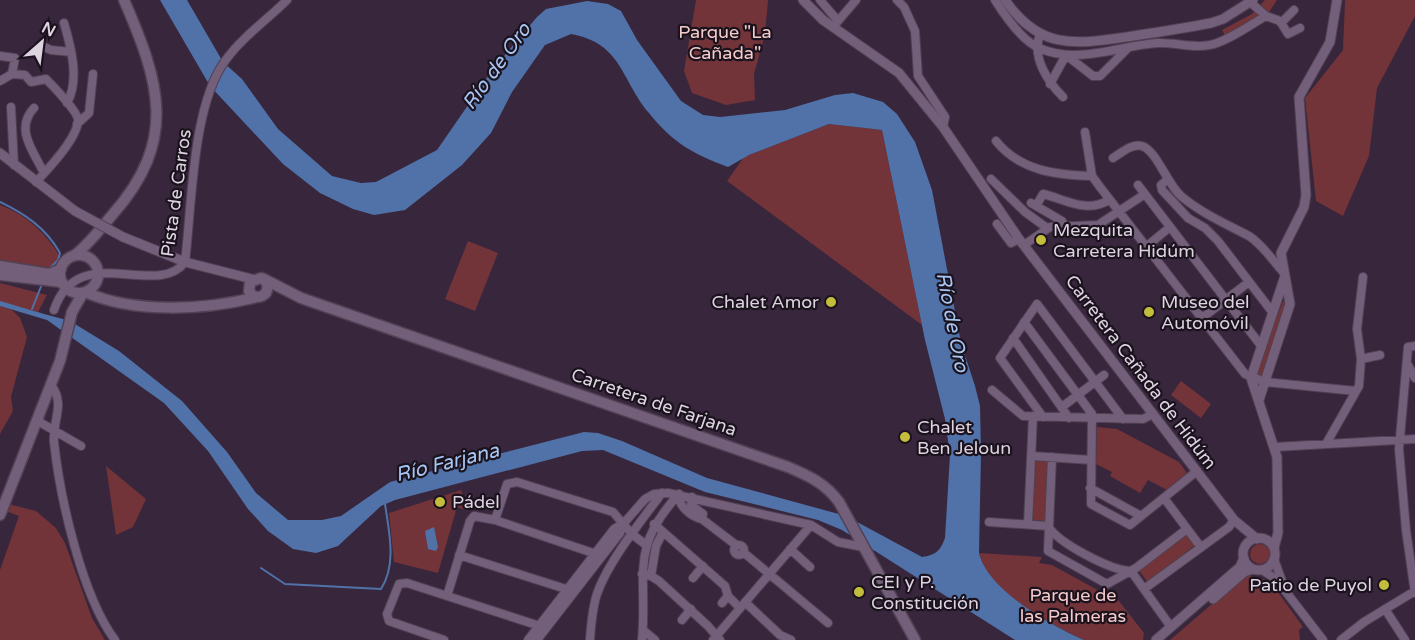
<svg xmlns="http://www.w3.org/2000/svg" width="1415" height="640" viewBox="0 0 1415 640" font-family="'Varela Round',sans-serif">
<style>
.green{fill:#723438}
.water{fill:#5072a8}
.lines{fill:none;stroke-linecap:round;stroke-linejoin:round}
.stream{stroke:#5072a8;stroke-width:2}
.minor-casing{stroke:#514154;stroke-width:10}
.tertiary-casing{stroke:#514154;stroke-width:11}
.secondary-casing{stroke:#514154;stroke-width:13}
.minor{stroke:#735f79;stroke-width:8}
.tertiary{stroke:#735f79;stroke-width:9}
.secondary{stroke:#735f79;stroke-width:10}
.tertiary-bridge-casing{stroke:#514154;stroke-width:11;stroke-linecap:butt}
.tertiary-bridge{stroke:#735f79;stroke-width:9}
.poi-dot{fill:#c4bc3d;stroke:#1a131d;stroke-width:2}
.labels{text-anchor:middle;stroke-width:4.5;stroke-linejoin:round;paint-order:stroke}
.park-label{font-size:18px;fill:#f6cacb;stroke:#1a131d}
.street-label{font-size:18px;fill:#ded3e1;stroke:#1a131d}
.poi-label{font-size:18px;fill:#ded3e1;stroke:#1a131d;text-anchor:start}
.water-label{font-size:20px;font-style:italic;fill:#a8c5f4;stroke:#1a131d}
</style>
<rect width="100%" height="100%" fill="#38263d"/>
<!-- green -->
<path class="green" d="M696 0H768L765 34 754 74 755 100 726 105 692 93 684 71Z
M1265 0H1277L1264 20 1229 43 1222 30 1252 14Z
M1345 0H1415V16L1377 88 1369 156 1343 216 1316 201 1305 98 1343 50Z
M829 124 882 130 922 325 727 181 744 157Z
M0 205C27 215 46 233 61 258L57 266 48 273 0 262Z
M468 241 498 253 475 311 445 299Z
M0 283 47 295 38 312 0 302Z
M1283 301 1286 303 1263 376 1255 374Z
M0 306 12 310 20 318 27 337 11 397 13 411 0 434Z
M1181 381 1211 404 1201 418 1171 395Z
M1097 427 1117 429 1179 462 1190 477 1169 491 1148 480 1140 493 1110 476 1112 472 1096 464Z
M1036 459H1048L1045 521 1032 520Z
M106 466 146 499 133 527 116 535Z
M461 490 468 511 457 507 438 573 394 562 389 513Z
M0 502 36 511 56 528 65 543 92 618 105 640H0V570L19 516 0 509Z
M1185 531 1196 544 1149 584 1138 569Z
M1250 554a10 10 0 1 1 20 0a10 10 0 1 1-20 0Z
M979 553 1042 557 1039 563 1052 565 1103 593 1115 596 1144 633 1143 640H1084L1077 637C1044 620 988 591 979 553Z
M1246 575 1270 581 1303 627 1299 630 1300 640H1170Z"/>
<!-- water -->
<path class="water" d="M160 0H187L223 62 242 79 278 129 332 176 361 183 376 182 437 150 493 69 537 17 546 9 587 1 608 4 621 11 637 40 681 101 703 115 720 117 785 110 835 95 853 93 883 102 897 114 915 142 932 190 961 343 975 386 980 406 981 453 979 553C987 589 1051 626 1084 640H1015L842 530 818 520 705 492 603 450 582 451 395 500 381 506 338 546 316 553 293 549 268 531 248 509 208 451 164 403 47 320 0 306V302L70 321 119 351 182 401 227 452 256 493 288 520H322L341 516 390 482 584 432 598 433 622 441 707 478 846 516 922 557C936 555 940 551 945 538L950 455 945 419 925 340 882 130 829 124 749 155 728 167C693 154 673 143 649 113 621 80 622 43 571 34L545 45 512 92 491 133 462 165 405 210 374 215 353 209 320 193 283 164 210 86Z
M434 527 438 547 436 551 428 549 425 531Z"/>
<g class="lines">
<!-- stream -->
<path class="stream" d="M0 202C25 214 46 228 60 253L58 260 50 268
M0 302 40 314
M32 309 42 284
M261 568 285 584 381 589C397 564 389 532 385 504"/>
<defs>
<path id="minor" d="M820 0 838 21
M897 0 904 7 915 31 918 76 945 117 943 127
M995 0C1005 16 1021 40 1039 48 1077 65 1118 46 1157 43 1177 42 1198 50 1217 43 1234 37 1250 25 1266 16
M1250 2 1266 16 1280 21 1288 34 1300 28
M64 23C71 47 80 80 67 103
M1281 23 1294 10
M833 27 856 0
M1040 34C1031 57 1048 82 1063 97
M36 48 42 46 51 50 71 52
M0 56 15 58 12 74
M0 81 12 74 25 75 31 82 46 79C53 86 78 112 78 120 78 138 48 169 36 182
M1050 84 1066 55 1093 76H1100L1128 48
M11 107 14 165
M34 108C14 129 34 152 44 173
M77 124 89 113 93 74
M1085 132 1092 176 1100 187 1245 374 1265 382 1356 391
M996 141C1020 171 1056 175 1092 176
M1113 158C1121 153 1132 143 1142 146 1157 151 1167 184 1181 196 1201 213 1226 224 1249 236 1262 244 1274 262 1284 273
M991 179 1025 212 1047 228
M1167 180 1161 185 1162 190 1188 218 1205 228 1218 241 1273 313
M1138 185 1262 347
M1031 203 1062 221 1065 227
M1036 206 1043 194C1065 199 1086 214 1109 200
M997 224 1011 243 1019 239
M1024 245 1050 227 1098 225 1145 194
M1147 246 1170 227
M54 310C78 239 157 300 185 262 192 206 192 106 225 61 241 38 267 20 287 0
M1202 318 1249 282
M1024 322 1092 414 1091 504 1130 525 1197 471
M1013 338 1069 418
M1415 346 1408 347 1399 449 1406 530 1415 593
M1361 359 1380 355
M1408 365 1415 378
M51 385C66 404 52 421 54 442 60 498 82 596 115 640
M992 390 1023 416 1143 419 1153 414
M1062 407 1104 375
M1043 417 1000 358 1037 304 1123 419
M36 420 81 446
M1326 444 1359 386 1361 359 1357 329 1363 277
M1275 447 1415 439
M1032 456 1091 460
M1052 457 1048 551 1107 584 1136 568 1187 529
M1090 488 1141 516
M679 494C678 506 691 517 702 519L703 514 691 505 692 497
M1164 498 1200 546
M702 519 736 545
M495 520 507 484 517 482 613 512 632 534 646 545
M989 522 1048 526
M654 524 725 586 728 596 740 608
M1028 524 1033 416
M1048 526C1058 543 1110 570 1130 571
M734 550a5 5 0 1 1 10 0a5 5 0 1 1-10 0Z
M790 549 810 567
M743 552 828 623
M459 555 569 590
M1274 559 1283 584
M1262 570 1276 579 1323 640
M1131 571 1171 627
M642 574 651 576 659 581 708 626 720 640
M651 576 656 546 663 532
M693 578 703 566
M1144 589 1229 527 1234 520
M447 596 470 521 474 516 495 520 602 556
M745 602 780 635 791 640
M722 603 728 596
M1385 609 1405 640
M682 620 691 609
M643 630 655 640
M444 640 389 621 387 614 399 584 407 583 546 628
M528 640 614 529 624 523
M537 640 620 533 624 523 645 499 654 494 668 493 811 525 838 542 863 547
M590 640C591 625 592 609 597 594 608 562 641 521 662 493
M642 640C648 575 628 549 679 494
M713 640 811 525
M1341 640 1364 622 1415 591"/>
<path id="tertiary" d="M803 0 823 20 899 73 943 127 1019 239 1234 520 1257 539
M1005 0C1041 52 1077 44 1133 36 1159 32 1185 28 1211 23L1223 19 1253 0
M0 153 75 211
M123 237 185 262 252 279
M1259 400 1290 304 1281 253 1304 207 1306 195 1299 97 1330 42 1337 0
M1243 554a16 16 0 1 1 32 0a16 16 0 1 1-32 0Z
M1274 548 1278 533 1277 457 1251 378 1285 276
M1213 599 1244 572 1253 569
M1156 640 1240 567 1244 558"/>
<path id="secondary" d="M60 274a19 19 0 1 1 38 0a19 19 0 1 1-38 0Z
M75 255C90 243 101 228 113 214 178 140 160 83 124 0
M0 266 49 274 61 269
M0 275 62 282
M264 279 268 286 266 293C260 299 253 298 249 291L250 282 261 278 264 279 301 298 788 467C809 476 825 483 839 502L915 640
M85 292C135 314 205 310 257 297
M0 515 60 361 72 312 83 293"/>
</defs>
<!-- minor casing -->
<use href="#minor" class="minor-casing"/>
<!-- tertiary casing -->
<use href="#tertiary" class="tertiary-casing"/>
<!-- secondary casing -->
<use href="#secondary" class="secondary-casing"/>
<!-- minor -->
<use href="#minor" class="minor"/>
<!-- tertiary -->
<use href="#tertiary" class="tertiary"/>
<!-- secondary -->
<use href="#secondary" class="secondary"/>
<defs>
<path id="tertiary-bridge" d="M75 211 123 237"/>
</defs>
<!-- tertiary-bridge casing -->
<use href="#tertiary-bridge" class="tertiary-bridge-casing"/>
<!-- tertiary-bridge -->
<use href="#tertiary-bridge" class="tertiary-bridge"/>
</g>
<!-- markers -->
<g class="poi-dot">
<circle cx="1041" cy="240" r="6"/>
<circle cx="831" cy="302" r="6"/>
<circle cx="1149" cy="312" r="6"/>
<circle cx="905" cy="437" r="6"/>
<circle cx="440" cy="502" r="6"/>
<circle cx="1384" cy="585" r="6"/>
<circle cx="859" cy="592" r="6"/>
</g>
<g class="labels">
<!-- park labels -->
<g class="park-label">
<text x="725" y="38">Parque "La<tspan x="725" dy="21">Cañada"</tspan></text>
<text x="1073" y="601">Parque de<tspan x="1073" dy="21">las Palmeras</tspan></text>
</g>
<!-- street labels -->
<g class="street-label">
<text transform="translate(176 193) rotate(-82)" y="6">Pista de Carros</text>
<text transform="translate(1141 372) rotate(53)" y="6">Carretera Cañada de Hidúm</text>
<text transform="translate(654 402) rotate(19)" y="6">Carretera de Farjana</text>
</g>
<!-- poi labels -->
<g class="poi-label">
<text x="1053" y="236">Mezquita<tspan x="1053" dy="21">Carretera Hidúm</tspan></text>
<text x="819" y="308" text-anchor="end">Chalet Amor</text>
<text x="1161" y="308">Museo del<tspan x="1161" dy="21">Automóvil</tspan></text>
<text x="917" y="433">Chalet<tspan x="917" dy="21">Ben Jeloun</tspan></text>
<text x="452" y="508">Pádel</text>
<text x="871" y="588">CEI y P.<tspan x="871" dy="21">Constitución</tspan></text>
<text x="1372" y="591" text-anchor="end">Patio de Puyol</text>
</g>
<!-- water labels -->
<g class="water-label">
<text transform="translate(496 66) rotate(-54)" y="7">Río de Oro</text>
<text transform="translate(953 322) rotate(79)" y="7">Río de Oro</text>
<text transform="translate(447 462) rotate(-14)" y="7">Río Farjana</text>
</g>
</g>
<!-- north arrow -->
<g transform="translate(42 42) rotate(28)" stroke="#1a131d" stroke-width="4.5" paint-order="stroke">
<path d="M0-4.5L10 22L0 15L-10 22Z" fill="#ded3e1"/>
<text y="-9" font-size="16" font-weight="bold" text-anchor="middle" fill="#ded3e1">N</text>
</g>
</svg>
